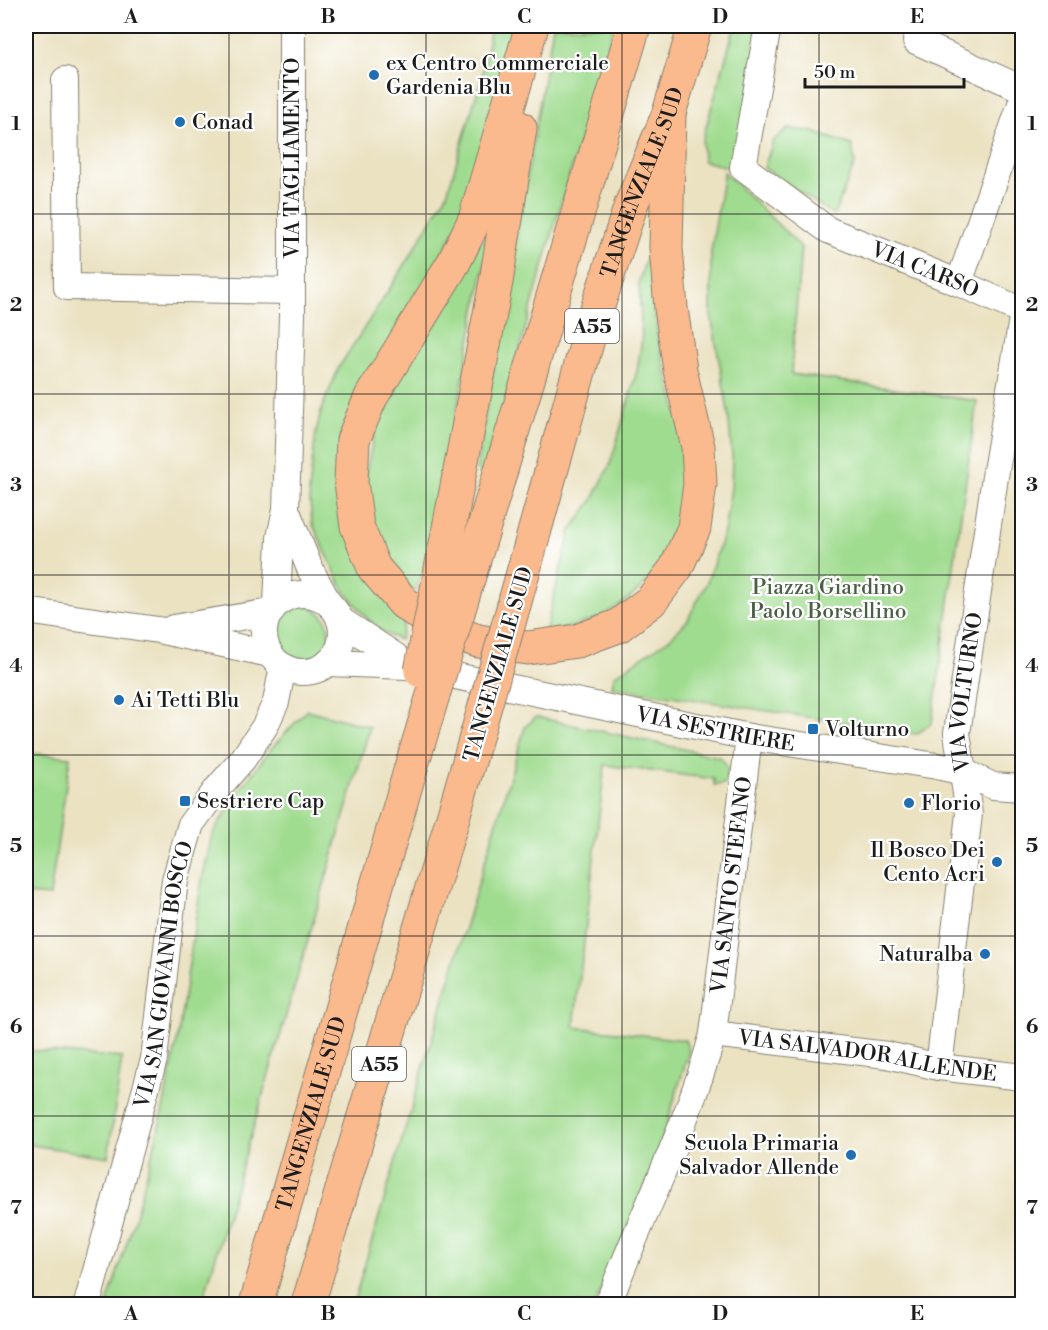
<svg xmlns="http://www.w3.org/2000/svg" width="1048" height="1330" viewBox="0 0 1048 1330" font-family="'Libre Bodoni',serif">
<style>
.green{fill:#a0dc90;stroke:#5e7c56;stroke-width:1.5}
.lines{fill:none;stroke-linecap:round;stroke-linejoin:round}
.street-casing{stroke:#847f6f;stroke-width:28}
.highway-casing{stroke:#847f6f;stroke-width:35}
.street{stroke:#fff;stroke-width:26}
.highway{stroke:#fbba8d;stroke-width:33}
.highway-bridge-casing{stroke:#847f6f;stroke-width:35;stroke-linecap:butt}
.highway-bridge{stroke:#fbba8d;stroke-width:33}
.grid{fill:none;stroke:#1c1c1c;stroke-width:1.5;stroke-opacity:0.55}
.poi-dot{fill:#1f6fb2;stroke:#fff;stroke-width:2}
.labels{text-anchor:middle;stroke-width:4.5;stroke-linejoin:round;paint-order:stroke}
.shield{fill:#fff;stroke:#606060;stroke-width:1.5}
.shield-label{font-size:20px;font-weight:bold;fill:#1c1c1c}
.poi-label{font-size:21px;fill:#1c1c1c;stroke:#fff;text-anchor:start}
.street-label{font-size:21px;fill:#1c1c1c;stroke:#fff}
.park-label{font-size:21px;fill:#4a5f45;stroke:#fff}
.neatline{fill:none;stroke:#1c1c1c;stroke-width:2}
.grid-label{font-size:20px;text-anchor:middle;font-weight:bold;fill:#1c1c1c}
</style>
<rect width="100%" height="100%" fill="#fff"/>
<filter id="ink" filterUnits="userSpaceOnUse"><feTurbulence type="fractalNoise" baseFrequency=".0167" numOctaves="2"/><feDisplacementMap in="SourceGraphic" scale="12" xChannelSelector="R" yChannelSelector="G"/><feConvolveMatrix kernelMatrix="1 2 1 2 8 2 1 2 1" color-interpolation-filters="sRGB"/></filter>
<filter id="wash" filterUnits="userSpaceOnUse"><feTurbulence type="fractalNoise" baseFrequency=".008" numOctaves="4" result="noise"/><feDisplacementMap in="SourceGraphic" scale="24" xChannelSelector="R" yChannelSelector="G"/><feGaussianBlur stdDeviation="1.35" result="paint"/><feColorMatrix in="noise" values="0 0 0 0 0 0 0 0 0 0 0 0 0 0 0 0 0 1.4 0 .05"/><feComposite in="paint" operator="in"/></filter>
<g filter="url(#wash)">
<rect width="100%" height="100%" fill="#ebe2c2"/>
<!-- green -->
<path class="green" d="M491 26H518L464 213 343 436 404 622 400 640 388 635 369 621 343 589 312 523 309 491 316 432 322 408 339 367 403 268 447 194 482 76Z
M553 26H614L557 217 487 464 482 476 476 470Z
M735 26H762L739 170 703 161 702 141Z
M788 129 810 131 852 145 855 163 834 215 764 168 773 141Z
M724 172 801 247 791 374 977 401 932 723 917 734 612 687 614 676 669 639 687 621 707 582 724 532 731 488 732 456 728 411 711 315V252Z
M486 239 488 247 429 557 415 592 390 565 373 522 365 477 378 416 411 358 453 295 479 244Z
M646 258 650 266C653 292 654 318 659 344 669 386 686 430 686 474 686 561 630 621 545 632L570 532 592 501 610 465 637 371 642 339 639 282Z
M275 633a27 27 0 1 1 54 0a27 27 0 1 1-54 0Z
M307 710 370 727 202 1304H107L134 1221 159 1128 178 1036 201 885 212 835 237 794 269 751Z
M536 717 719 757C730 765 728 772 725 784L714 785V779L605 765 574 1027 685 1040 689 1051 654 1167 595 1304H353L525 727Z
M26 753 70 757 50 896 26 894Z
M26 1050 122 1058 108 1157 26 1144Z"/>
</g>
<g filter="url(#ink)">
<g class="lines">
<defs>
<g id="street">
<path id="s1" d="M768 26 743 167 828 230 959 283 1022 311"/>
<path d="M916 41 1022 89"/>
<path d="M65 80 67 287 292 291"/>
<path d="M959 283 1022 101"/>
<path d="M286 509 310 569 329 604"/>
<circle cx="303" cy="633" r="39"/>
<path d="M277 604 280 538 286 509 292 316V26"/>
<path d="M26 611 158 630 270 654"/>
<path d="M340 620 395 656 407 666"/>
<path d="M173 628 271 612"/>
<path id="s2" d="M328 663 407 666 749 737 937 766 964 772 993 786 1022 788"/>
<path id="s3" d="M713 1034 887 1055 939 1067 1022 1077"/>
<path id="s4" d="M939 1067 969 814 957 733 995 477 1022 319"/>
<path id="s5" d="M87 1304 154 1059 175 880 191 824 217 789 243 759 265 726 276 702 283 666"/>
<path id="s6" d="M608 1304C642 1214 687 1128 713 1034L749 737"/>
</g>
<g id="highway">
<path d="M532 26 475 219 454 262 371 397 353 440 351 482 357 526 374 568 404 603 439 627 478 641 528 648 577 641 618 626 651 601 676 568 694 528 700 484 698 447 680 370 671 308 666 248 669 113"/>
<path d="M450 523 496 282 520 128"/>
<path d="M483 530 634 26"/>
<path id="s7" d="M514 605 593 321 631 205 669 113 695 26"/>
<path id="s8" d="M256 1304 410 771"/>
<path d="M308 1304 451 824"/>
</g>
</defs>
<!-- street casing -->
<use href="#street" class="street-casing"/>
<!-- highway casing -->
<use href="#highway" class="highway-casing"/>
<!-- street -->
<use href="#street" class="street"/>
<!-- highway -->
<use href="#highway" class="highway"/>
<defs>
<path id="highway-bridge" d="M421 671 450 523
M410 771 483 530
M451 824 514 605"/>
</defs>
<!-- highway-bridge casing -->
<use href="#highway-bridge" class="highway-bridge-casing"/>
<!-- highway-bridge -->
<use href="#highway-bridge" class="highway-bridge"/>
</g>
</g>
<!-- grid -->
<path class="grid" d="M229 26V1304M426 26V1304M622 26V1304M819 26V1304M26 214H1022M26 394H1022M26 575H1022M26 755H1022M26 936H1022M26 1116H1022"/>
<!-- markers -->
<g class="poi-dot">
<circle cx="374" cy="75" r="6"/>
<circle cx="180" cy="122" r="6"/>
<circle cx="119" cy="700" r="6"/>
<rect x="807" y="723" width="12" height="12" rx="3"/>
<rect x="179" y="795" width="12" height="12" rx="3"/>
<circle cx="909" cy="803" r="6"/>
<circle cx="997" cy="862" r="6"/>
<circle cx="985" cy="954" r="6"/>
<circle cx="851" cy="1155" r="6"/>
</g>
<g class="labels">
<!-- shield labels -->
<g class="shield">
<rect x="565" y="309" width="54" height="34" rx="4.5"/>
<rect x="352" y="1047" width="54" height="34" rx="4.5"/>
</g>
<g class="shield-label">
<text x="592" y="333">A55</text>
<text x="379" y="1071">A55</text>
</g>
<!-- poi labels -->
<g class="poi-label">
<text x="386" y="70">ex Centro Commerciale<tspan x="386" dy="24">Gardenia Blu</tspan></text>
<text x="192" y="129">Conad</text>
<text x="131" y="707">Ai Tetti Blu</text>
<text x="825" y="736">Volturno</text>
<text x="197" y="808">Sestriere Cap</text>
<text x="921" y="810">Florio</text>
<text x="985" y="857" text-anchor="end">Il Bosco Dei<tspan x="985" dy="24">Cento Acri</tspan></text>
<text x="973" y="961" text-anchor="end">Naturalba</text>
<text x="839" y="1150" text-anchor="end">Scuola Primaria<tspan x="839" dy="24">Salvador Allende</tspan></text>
</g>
<!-- street labels -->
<g class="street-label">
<text transform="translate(292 158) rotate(-90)" y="7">VIA TAGLIAMENTO</text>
<text dy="7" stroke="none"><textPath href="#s7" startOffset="442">TANGENZIALE SUD</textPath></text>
<text dy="7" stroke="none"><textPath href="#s1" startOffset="354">VIA CARSO</textPath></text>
<text transform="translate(498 664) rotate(-74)" y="7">TANGENZIALE SUD</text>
<text dy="7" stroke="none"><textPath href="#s4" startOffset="378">VIA VOLTURNO</textPath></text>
<text dy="7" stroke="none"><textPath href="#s2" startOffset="394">VIA SESTRIERE</textPath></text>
<text dy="7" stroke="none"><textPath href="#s6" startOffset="440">VIA SANTO STEFANO</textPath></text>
<text dy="7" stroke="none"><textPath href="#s5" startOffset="339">VIA SAN GIOVANNI BOSCO</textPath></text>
<text dy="7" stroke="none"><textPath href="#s3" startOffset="156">VIA SALVADOR ALLENDE</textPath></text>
<text dy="7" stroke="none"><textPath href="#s8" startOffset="198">TANGENZIALE SUD</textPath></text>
</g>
<!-- park labels -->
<g class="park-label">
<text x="828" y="594">Piazza Giardino<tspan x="828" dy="24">Paolo Borsellino</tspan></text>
</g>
</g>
<!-- margin -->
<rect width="1048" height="1330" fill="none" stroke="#fff" stroke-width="66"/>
<!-- scale -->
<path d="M805 78v9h159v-9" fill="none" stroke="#1c1c1c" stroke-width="3"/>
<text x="814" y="78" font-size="18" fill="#1c1c1c" stroke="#ffffff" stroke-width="4.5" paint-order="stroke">50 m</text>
<rect x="33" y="33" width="982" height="1264" class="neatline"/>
<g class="grid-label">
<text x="131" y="23">A</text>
<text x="328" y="23">B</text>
<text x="524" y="23">C</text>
<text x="720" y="23">D</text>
<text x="917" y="23">E</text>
<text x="16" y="130">1</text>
<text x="1032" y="130">1</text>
<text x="16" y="311">2</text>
<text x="1032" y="311">2</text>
<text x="16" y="491">3</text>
<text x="1032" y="491">3</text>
<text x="16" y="672">4</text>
<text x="1032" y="672">4</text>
<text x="16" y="852">5</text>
<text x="1032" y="852">5</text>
<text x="16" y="1033">6</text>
<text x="1032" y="1033">6</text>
<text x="16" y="1214">7</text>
<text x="1032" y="1214">7</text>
<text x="131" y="1320">A</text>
<text x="328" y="1320">B</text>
<text x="524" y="1320">C</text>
<text x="720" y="1320">D</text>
<text x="917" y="1320">E</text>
</g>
</svg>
